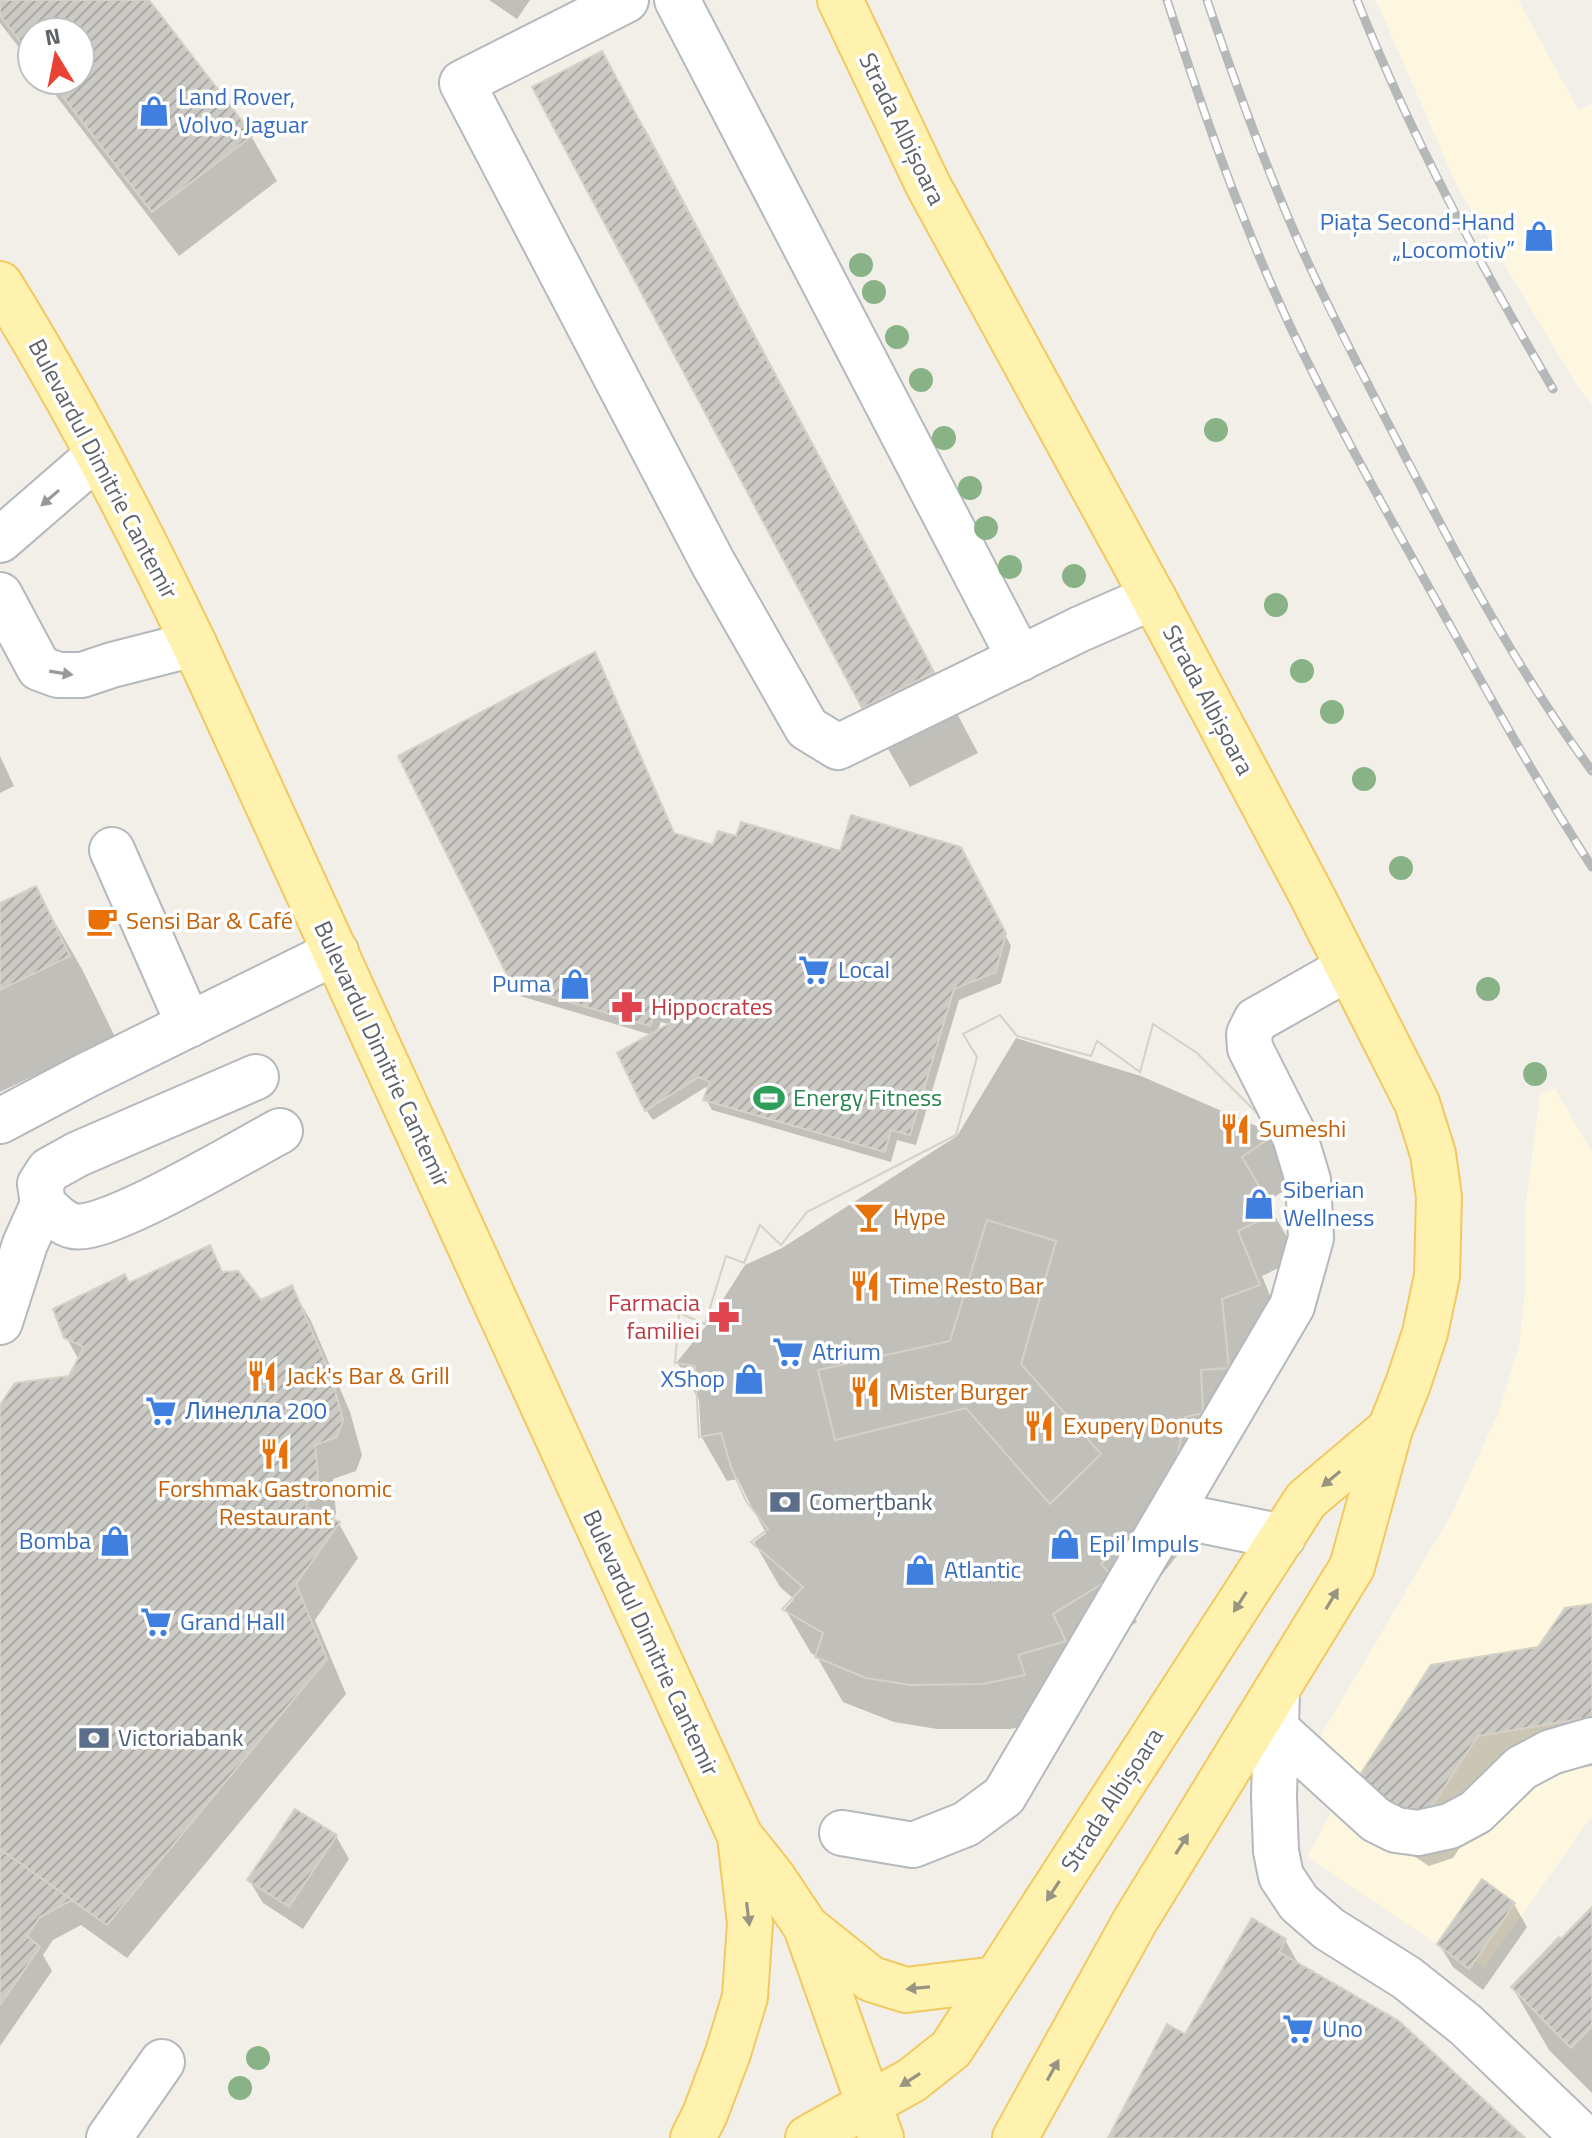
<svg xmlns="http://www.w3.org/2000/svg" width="1592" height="2138" viewBox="0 0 1592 2138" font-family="'Titillium Web',sans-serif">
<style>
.commercial{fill:#fef7e0}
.shadow{fill:#0003;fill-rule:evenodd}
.building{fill:url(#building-hatch);stroke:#d6d1c6;stroke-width:2;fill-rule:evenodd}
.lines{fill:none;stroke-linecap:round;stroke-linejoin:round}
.minor-casing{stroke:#b5b8bc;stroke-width:48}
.major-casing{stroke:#f2c960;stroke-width:48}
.minor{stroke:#fff;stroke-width:44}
.major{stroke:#fff2af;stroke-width:44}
.rail-casing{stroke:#b6b7b8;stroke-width:9}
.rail{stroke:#fff;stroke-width:6;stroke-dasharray:18;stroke-linecap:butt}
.tree{fill:#89b387}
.oneway{fill:#979a9d}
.oneway2{fill:#979581}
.labels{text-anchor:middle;stroke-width:7;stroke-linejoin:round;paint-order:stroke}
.shop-label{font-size:24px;fill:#366cbe;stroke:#fff;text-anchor:start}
.street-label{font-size:24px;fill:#5f6368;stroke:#fff}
.food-label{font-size:24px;fill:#c56008;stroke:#fff;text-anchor:start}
.health-label{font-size:24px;fill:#be3a42;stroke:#fff;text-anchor:start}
.leisure-label{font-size:24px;fill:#27864d;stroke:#fff;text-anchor:start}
.service-label{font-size:24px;fill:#4e5e75;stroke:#fff;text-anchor:start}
</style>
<defs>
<pattern id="building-hatch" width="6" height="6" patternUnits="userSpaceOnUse" patternTransform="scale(2)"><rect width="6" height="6" fill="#cccac5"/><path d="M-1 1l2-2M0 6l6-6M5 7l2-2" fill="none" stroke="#a9a8a4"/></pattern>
</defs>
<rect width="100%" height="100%" fill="#f1efe8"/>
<!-- commercial -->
<path class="commercial" d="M1376 0H1518L1579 111 1592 103V404L1578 387 1457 186Z
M1555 1089 1592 1152V1816L1484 1968 1474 1960 1515 1903 1482 1879 1437 1944 1307 1857 1330 1815 1321 1735 1451 1515 1498 1414 1519 1346 1525 1292V1211L1540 1094Z"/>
<!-- shadow -->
<path class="shadow" d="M0 0H147L251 136 277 181 179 256 44 80H80V32H32V64L0 23Z
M489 0H530L517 19Z
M601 54 648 134 978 753 910 787 864 707Z
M0 756 14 786 0 793Z
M675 835 715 847 966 860 1011 946 1001 983 959 1000 916 1145 897 1140 891 1162 712 1110 706 1099 710 1089 706 1087 653 1120 646 1110 652 1035 520 996 513 985ZM661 1022 671 1025 657 1032Z
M35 888 82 969 115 1037 0 1092V905Z
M1016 1038 1141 1076 1275 1134 1301 1179 1267 1202 1299 1258 1262 1276 1284 1330 1210 1462 1202 1504 1187 1543 1161 1576 1128 1607 1137 1622 1077 1660 1049 1720 1010 1729H937L894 1722 843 1702 817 1657 811 1653 785 1609 794 1599 780 1587 754 1542 766 1533 748 1500 738 1479 727 1481 701 1436 699 1400 677 1362 706 1326 745 1265 782 1248 957 1136Z
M209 1248 224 1274 261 1302 291 1287 311 1321 350 1412 362 1455 356 1471 333 1479 336 1513 333 1521 339 1524 358 1558 315 1620 346 1694 127 1958 81 1925 53 1940 43 1955 52 1971 0 2046V1408L70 1378 79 1360 66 1337 129 1285Z
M1592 1606V1766L1503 1781 1453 1858 1429 1866 1393 1843 1539 1649Z
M336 1836 349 1859 303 1929 263 1903 249 1880Z
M1514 1904 1527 1927 1483 1990 1453 1967 1439 1944Z
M1592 1910V2093L1549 2050 1513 1988Z
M1285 1940 1298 1963 1522 2138H1110L1185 2037Z"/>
<!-- building -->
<path class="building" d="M0 0H149L253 135 152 212 50 80H80V32H32V57L0 15Z
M602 51 934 672 862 708 532 87Z
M595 652 674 833 713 845 718 831 736 836 741 822 840 851 851 815 961 847 1006 933 996 972 954 989 910 1135 891 1130 885 1152 703 1100 710 1082 699 1077 645 1111 617 1053 677 1019 655 1012 650 1026 512 985 398 756Z
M36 886 70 956 0 990V903Z
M1000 1015 1017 1036 1091 1056 1097 1041 1140 1072 1153 1024 1197 1053 1277 1133 1242 1157 1275 1213 1238 1231 1260 1285 1222 1299 1229 1368 1201 1370 1203 1413 1185 1417 1177 1458 1162 1497 1135 1531 1101 1564 1113 1577 1053 1614 1066 1641 1018 1655 1025 1675 983 1684 911 1685 866 1678 815 1657 823 1633 782 1609 803 1587 751 1542 768 1529 746 1501 731 1467 721 1433 699 1437 695 1366 675 1363 679 1313 705 1324 726 1256 744 1263 760 1225 781 1245 807 1212 956 1135 977 1057 963 1034ZM987 1220 1056 1241 1021 1364 1101 1454 1050 1504 966 1408 835 1440 818 1370 950 1341Z
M1000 1015 1017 1036 1091 1056 1097 1041 1140 1072 1153 1024 1197 1053 1277 1133 1242 1157 1275 1213 1238 1231 1260 1285 1222 1299 1229 1368 1201 1370 1203 1413 1185 1417 1177 1458 1162 1497 1135 1531 1101 1564 1113 1577 1053 1614 1066 1641 1018 1655 1025 1675 983 1684 911 1685 866 1678 815 1657 823 1633 782 1609 803 1587 751 1542 768 1529 746 1501 731 1467 721 1433 699 1437 695 1366 675 1363 679 1313 705 1324 726 1256 744 1263 760 1225 781 1245 807 1212 956 1135 977 1057 963 1034Z
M987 1220 1056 1241 1021 1364 1101 1454 1050 1504 966 1408 835 1440 818 1370 950 1341Z
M210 1245 222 1272 238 1271 261 1300 292 1285 331 1375 343 1420 337 1437 315 1445 318 1477 306 1507 340 1522 296 1584 327 1659 107 1925 0 1849V1405L15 1383 69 1376 84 1347 64 1338 53 1309 125 1274 129 1283Z
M1592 1604V1717L1478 1736 1427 1813 1402 1822 1365 1798 1360 1775 1431 1665 1538 1647 1565 1608Z
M295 1809 337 1835 289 1907 247 1880Z
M0 1849 72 1900 40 1917 27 1936 40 1947 0 2005Z
M1482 1879 1515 1903 1469 1969 1437 1944Z
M1592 1907V2026L1571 2048 1511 1987 1559 1937 1561 1939Z
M1252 1918 1286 1939 1279 1952 1399 2021 1525 2138H1108L1167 2024 1185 2034Z"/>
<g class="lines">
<defs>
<path id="minor" d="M626 0 462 83 713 563 807 728 838 747 1080 629 1153 597
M677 0 1020 659
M0 540 98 455
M0 595 39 668 58 675H82L112 665 194 644
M112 850 189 1025
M0 1121 85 1076 336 952
M43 1204C52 1213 61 1223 73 1226 103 1235 246 1149 280 1131
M0 1322 25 1244 43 1204 40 1184 49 1170 78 1154 256 1077
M1170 1514 1283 1537
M1277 1690 1274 1797 1276 1851 1281 1876 1299 1903 1329 1929 1407 1978 1466 2025 1584 2138
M1275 1728 1376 1820 1396 1830 1418 1833 1450 1826 1476 1812 1521 1768 1551 1752 1592 1740
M842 1833 913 1845 966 1824 1004 1796 1292 1306 1311 1238 1308 1180 1295 1137 1250 1048 1249 1034 1256 1020 1348 968
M109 2138 162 2062"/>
<path id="major" d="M840 0 928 185 1153 597 1310 892 1417 1103 1433 1154 1439 1197 1437 1276 1425 1333 1408 1384 1390 1429 1352 1567 1135 1921 1015 2138
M0 284C72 400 135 521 194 644L740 1836 774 1879 806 1927 881 2138
M806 1927 871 1979 906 1990 996 1979
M693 2138 705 2114 728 2053 745 1997 750 1923 740 1836
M808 2138 912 2080 951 2049 1306 1500 1390 1429"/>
</defs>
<!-- minor casing -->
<use href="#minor" class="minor-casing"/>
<!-- major casing -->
<use href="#major" class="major-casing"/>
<!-- minor -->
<use href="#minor" class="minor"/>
<!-- major -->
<use href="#major" class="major"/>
<defs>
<path id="rail" d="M1167 0C1203 111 1241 222 1291 328 1337 425 1390 518 1442 611 1490 697 1538 784 1592 867
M1207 0C1236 86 1267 171 1304 254 1339 331 1379 406 1418 481 1470 581 1525 681 1592 771
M1357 0C1411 136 1479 263 1553 389"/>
</defs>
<!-- rail casing -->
<use href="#rail" class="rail-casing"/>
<!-- rail -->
<use href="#rail" class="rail"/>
</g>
<!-- trees -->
<g class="tree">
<circle cx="861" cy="265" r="12"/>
<circle cx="874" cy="292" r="12"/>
<circle cx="897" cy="337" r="12"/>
<circle cx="921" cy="380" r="12"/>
<circle cx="1216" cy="430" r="12"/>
<circle cx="944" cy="438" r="12"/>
<circle cx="970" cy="488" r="12"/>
<circle cx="986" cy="528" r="12"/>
<circle cx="1010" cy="567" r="12"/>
<circle cx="1074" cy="576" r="12"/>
<circle cx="1276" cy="605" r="12"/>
<circle cx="1302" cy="671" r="12"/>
<circle cx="1332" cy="712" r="12"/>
<circle cx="1364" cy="779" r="12"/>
<circle cx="1401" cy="868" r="12"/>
<circle cx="1488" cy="989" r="12"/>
<circle cx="1535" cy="1074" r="12"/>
<circle cx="258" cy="2058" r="12"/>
<circle cx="240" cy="2088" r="12"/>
</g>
<!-- one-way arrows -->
<defs><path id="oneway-solid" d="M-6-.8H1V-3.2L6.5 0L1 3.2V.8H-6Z" transform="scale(2)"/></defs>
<g class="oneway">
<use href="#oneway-solid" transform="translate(50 498) rotate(139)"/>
<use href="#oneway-solid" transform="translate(61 673) rotate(9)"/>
</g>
<g class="oneway2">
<use href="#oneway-solid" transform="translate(1331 1479) rotate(140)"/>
<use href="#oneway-solid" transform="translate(1332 1599) rotate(-59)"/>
<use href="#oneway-solid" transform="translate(1240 1602) rotate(123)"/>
<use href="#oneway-solid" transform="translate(1182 1844) rotate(-58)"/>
<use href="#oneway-solid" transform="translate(1053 1891) rotate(123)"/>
<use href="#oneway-solid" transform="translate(748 1914) rotate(83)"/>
<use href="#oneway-solid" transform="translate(918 1988) rotate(175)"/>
<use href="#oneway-solid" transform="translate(1053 2070) rotate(-61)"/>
<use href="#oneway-solid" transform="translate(910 2080) rotate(147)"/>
</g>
<!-- icons -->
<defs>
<symbol id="shop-bare" viewBox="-9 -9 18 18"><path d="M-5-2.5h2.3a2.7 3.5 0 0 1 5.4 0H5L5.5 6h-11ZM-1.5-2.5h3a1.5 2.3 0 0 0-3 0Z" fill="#3f7fe0" stroke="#fff" stroke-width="2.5" paint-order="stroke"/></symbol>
<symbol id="cafe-bare" viewBox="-9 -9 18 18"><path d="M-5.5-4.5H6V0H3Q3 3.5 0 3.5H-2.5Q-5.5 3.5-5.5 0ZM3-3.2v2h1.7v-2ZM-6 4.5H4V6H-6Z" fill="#e8710a" stroke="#fff" stroke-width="2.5" paint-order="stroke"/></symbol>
<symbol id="supermarket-bare" viewBox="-9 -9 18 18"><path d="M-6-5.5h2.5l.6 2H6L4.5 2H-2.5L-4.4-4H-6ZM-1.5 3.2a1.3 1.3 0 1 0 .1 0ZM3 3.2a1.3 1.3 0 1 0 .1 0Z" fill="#3f7fe0" stroke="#fff" stroke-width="2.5" paint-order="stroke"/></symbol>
<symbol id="pharmacy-bare" viewBox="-9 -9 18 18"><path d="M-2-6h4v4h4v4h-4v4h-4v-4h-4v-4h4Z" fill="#e0444e" stroke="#fff" stroke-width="2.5" paint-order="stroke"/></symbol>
<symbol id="stadium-bare" viewBox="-9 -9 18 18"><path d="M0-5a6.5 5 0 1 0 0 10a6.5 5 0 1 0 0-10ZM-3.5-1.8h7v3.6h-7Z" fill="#2e9e5b" stroke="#fff" stroke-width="2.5" paint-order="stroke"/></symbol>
<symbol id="restaurant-bare" viewBox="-9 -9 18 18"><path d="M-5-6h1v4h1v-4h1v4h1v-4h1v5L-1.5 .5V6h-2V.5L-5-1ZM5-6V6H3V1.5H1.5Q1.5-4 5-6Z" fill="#e8710a" stroke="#fff" stroke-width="2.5" paint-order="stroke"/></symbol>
<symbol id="bar-bare" viewBox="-9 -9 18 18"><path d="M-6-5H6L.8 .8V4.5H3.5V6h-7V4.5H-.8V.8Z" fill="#e8710a" stroke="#fff" stroke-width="2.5" paint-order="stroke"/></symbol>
<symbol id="bank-bare" viewBox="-9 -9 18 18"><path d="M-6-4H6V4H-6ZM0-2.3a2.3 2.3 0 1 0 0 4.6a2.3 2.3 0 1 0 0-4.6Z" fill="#5c6f8a" stroke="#fff" stroke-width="2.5" paint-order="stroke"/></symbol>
</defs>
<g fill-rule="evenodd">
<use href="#shop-bare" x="132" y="89" width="44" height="44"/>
<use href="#shop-bare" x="1517" y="214" width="44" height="44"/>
<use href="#cafe-bare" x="80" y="899" width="44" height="44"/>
<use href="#supermarket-bare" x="792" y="948" width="44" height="44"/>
<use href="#shop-bare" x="553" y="962" width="44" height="44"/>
<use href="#pharmacy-bare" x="605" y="985" width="44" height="44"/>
<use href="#stadium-bare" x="747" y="1076" width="44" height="44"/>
<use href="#restaurant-bare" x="1213" y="1107" width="44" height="44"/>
<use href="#shop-bare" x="1237" y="1182" width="44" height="44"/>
<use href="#bar-bare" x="847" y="1195" width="44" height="44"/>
<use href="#restaurant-bare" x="843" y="1264" width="44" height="44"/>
<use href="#pharmacy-bare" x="702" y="1295" width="44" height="44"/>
<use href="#supermarket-bare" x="766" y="1330" width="44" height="44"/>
<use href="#restaurant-bare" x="240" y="1354" width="44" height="44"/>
<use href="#shop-bare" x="727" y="1357" width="44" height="44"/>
<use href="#restaurant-bare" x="843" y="1370" width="44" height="44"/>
<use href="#supermarket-bare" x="139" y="1389" width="44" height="44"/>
<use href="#restaurant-bare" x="1017" y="1404" width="44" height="44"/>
<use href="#restaurant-bare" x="253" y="1432" width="44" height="44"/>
<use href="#bank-bare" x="763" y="1480" width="44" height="44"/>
<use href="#shop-bare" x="93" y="1519" width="44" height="44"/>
<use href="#shop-bare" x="1043" y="1522" width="44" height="44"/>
<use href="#shop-bare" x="898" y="1548" width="44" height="44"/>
<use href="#supermarket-bare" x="134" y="1600" width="44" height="44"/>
<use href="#bank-bare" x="72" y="1716" width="44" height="44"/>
<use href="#supermarket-bare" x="1276" y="2007" width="44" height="44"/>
</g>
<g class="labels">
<!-- shop labels -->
<g class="shop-label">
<text x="178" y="105">Land Rover,<tspan x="178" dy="28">Volvo, Jaguar</tspan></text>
<text x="1515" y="230" text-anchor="end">Piața Second-Hand<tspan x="1515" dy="28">„Locomotiv”</tspan></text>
<text x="838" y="978">Local</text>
<text x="551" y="992" text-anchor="end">Puma</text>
<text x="1283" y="1198">Siberian<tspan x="1283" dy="28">Wellness</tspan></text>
<text x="812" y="1360">Atrium</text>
<text x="725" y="1387" text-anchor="end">XShop</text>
<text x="185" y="1419">Линелла 200</text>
<text x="91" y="1549" text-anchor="end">Bomba</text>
<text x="1089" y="1552">Epil Impuls</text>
<text x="944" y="1578">Atlantic</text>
<text x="180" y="1630">Grand Hall</text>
<text x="1322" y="2037">Uno</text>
</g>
<!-- street labels -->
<g class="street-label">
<text transform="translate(902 129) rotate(64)" y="8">Strada Albișoara</text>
<text transform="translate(103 469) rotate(62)" y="8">Bulevardul Dimitrie Cantemir</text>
<text transform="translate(1208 700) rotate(62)" y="8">Strada Albișoara</text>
<text transform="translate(382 1054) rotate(65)" y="8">Bulevardul Dimitrie Cantemir</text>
<text transform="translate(651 1643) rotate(65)" y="8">Bulevardul Dimitrie Cantemir</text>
<text transform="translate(1112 1800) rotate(-57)" y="8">Strada Albișoara</text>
</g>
<!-- food labels -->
<g class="food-label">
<text x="126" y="929">Sensi Bar &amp; Café</text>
<text x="1259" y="1137">Sumeshi</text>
<text x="893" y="1225">Hype</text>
<text x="889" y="1294">Time Resto Bar</text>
<text x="286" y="1384">Jack's Bar &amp; Grill</text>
<text x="889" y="1400">Mister Burger</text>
<text x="1063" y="1434">Exupery Donuts</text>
<text x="275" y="1497" text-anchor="middle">Forshmak Gastronomic<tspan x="275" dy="28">Restaurant</tspan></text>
</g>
<!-- health labels -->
<g class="health-label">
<text x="651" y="1015">Hippocrates</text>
<text x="700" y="1311" text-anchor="end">Farmacia<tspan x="700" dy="28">familiei</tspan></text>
</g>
<!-- leisure labels -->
<g class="leisure-label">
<text x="793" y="1106">Energy Fitness</text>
</g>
<!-- service labels -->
<g class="service-label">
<text x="809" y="1510">Comerțbank</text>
<text x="118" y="1746">Victoriabank</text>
</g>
</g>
<!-- north arrow -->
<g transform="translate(56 56) rotate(350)"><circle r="38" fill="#ffffff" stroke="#bfc1c3" stroke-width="2"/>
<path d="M0-6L14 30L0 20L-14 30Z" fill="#ea4335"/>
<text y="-12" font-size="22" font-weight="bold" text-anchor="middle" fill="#5f6368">N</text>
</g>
</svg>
